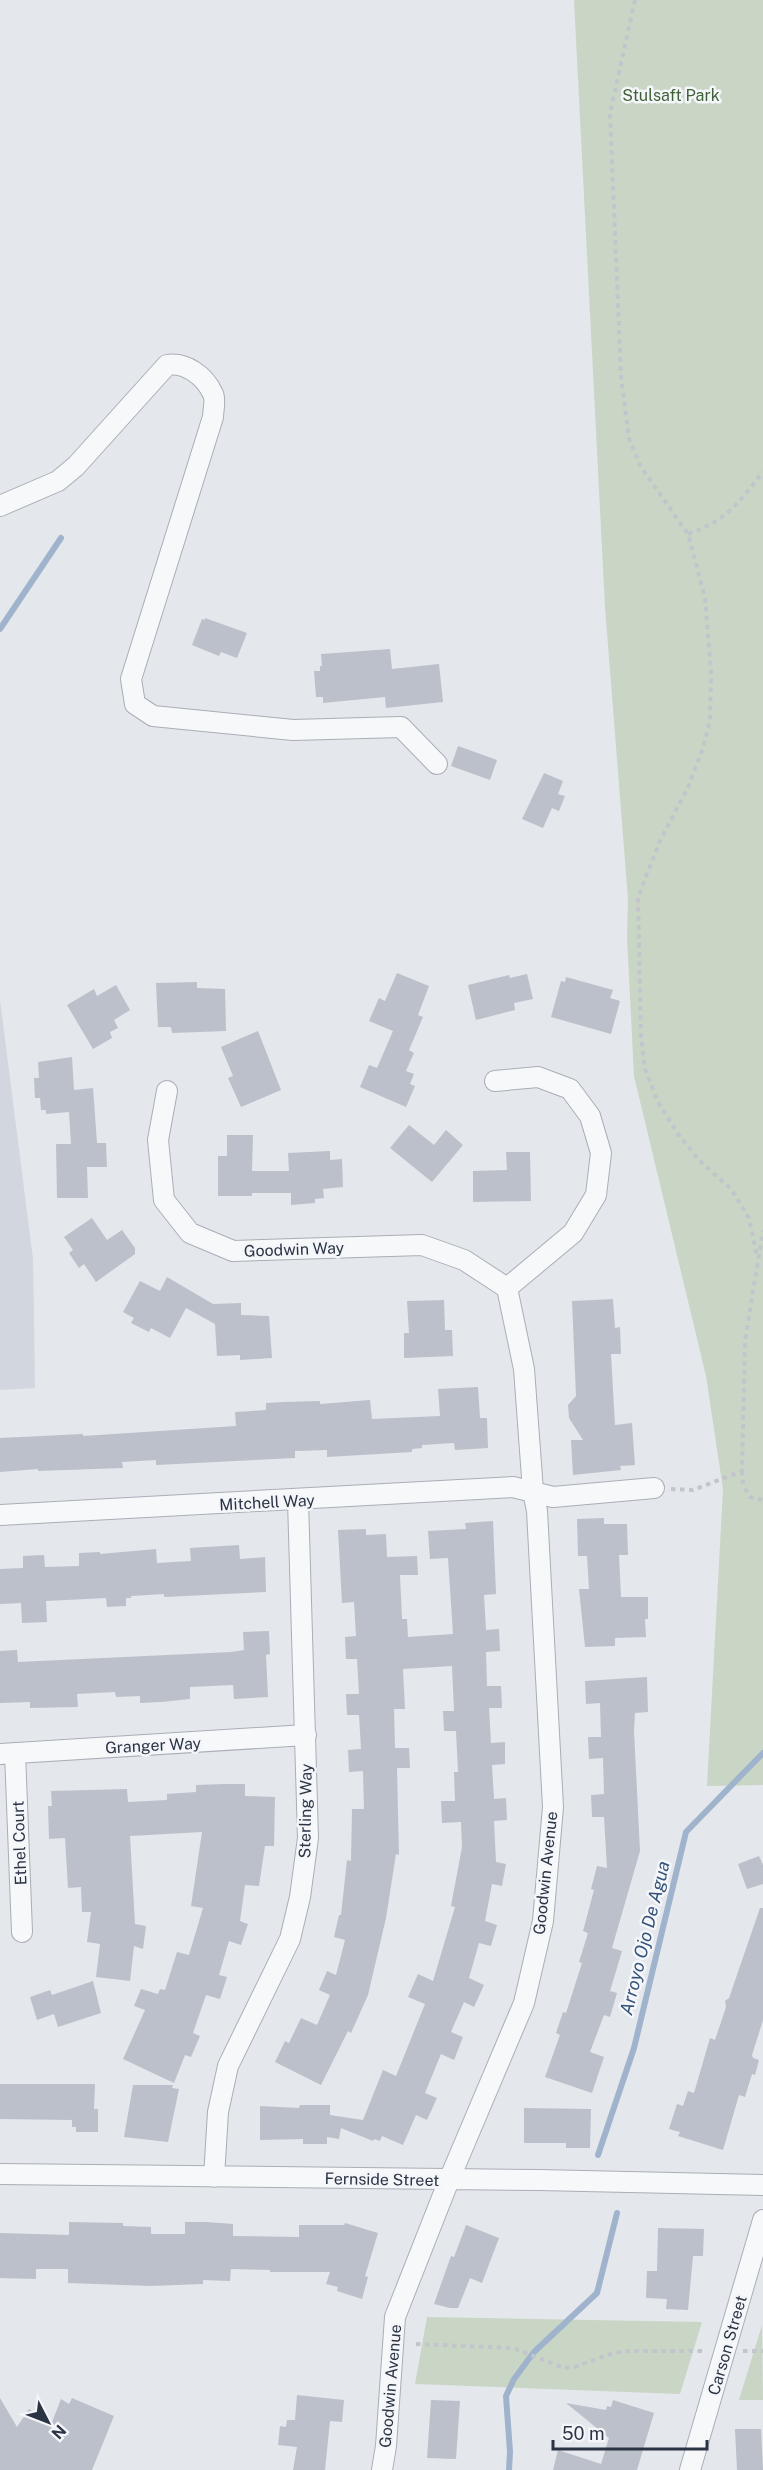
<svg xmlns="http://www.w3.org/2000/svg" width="763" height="2470" viewBox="0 0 763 2470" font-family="'Public Sans',sans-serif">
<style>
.built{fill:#d2d6de}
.green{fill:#c9d6c5}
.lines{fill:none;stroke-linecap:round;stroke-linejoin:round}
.stream{stroke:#9fb4cc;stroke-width:6}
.building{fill:#bbc0ca}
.minor-casing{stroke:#a9aeb7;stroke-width:22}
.path{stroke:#c2c5cb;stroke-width:4;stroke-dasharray:4.5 4.5;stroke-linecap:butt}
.minor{stroke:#f7f8fa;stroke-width:20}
.labels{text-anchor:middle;stroke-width:5;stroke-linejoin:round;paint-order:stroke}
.park-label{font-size:16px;fill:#3f6138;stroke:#f4f6f9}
.street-label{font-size:16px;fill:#2b3445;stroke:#f4f6f9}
.water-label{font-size:18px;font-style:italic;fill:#34527a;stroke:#f4f6f9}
</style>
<rect width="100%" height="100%" fill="#e4e7ec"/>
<!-- built -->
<path class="built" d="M0 1000 33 1259 35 1388 0 1390Z"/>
<!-- green -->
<path class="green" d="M574 0H763V1785L707 1786 723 1489 706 1376 634 1076 627 937 628 899 605 607Z
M427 2317 702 2322 680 2394 415 2384Z
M762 2325 763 2400H739Z"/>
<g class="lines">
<!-- stream -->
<path class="stream" d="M0 629 61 538
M598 2155 634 2048 686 1832 763 1753
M509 2470 510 2452 506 2396 514 2379 534 2352 597 2293 617 2213"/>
</g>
<!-- building -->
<path class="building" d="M205 618 247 633 237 658 221 652 219 656 192 645 202 619 205 620Z
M390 649 392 669 439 664 443 702 386 708 385 697 323 703V697H316L314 671H320V666H322L321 654Z
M458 746 497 760 490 780 451 766Z
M544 773 563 781 558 794 565 796 559 811 552 808 543 828 522 819Z
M397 973 429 986 418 1015 423 1017 409 1050 414 1053 406 1071 414 1074 410 1084 415 1086 406 1107 360 1087 369 1065 377 1068 393 1031 369 1021 379 998 385 1001Z
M527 974 533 999 514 1003 515 1010 476 1020 468 985 509 975 510 978Z
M566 977 613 990 610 998 620 1001 611 1034 551 1017 561 981 565 982Z
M197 982V988L225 989 226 1031 172 1033 171 1027H158L156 983Z
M116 985 130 1010 114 1020 118 1028 110 1032 112 1038 93 1049 67 1005 94 989 97 996Z
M258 1031 281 1090 241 1107 228 1078 233 1076 221 1047Z
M72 1057 74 1090 93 1088 97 1143H106L107 1167H87L88 1198H57L56 1144H71L69 1112 46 1114V1110H41L40 1098H35L34 1078H39L38 1062Z
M409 1125 434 1145 446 1130 463 1145 432 1182 390 1148Z
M227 1135H253L252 1171H289L288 1153 330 1151V1160L342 1159 343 1187 323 1189 324 1198 315 1199V1203L291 1205V1193H252V1196H218V1156H227Z
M506 1152H530L531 1201 473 1202V1171L507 1170Z
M92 1218 107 1240 122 1230 135 1248V1254L96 1282 84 1264 79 1268 69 1253 73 1250 64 1237Z
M167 1277 213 1304 241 1303V1315L269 1316 272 1358 240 1360V1355L217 1356 215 1324 186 1308 170 1338 151 1328 149 1332 131 1323 134 1318 123 1312 140 1281 160 1291Z
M613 1299 615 1328 620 1327 621 1354H611L615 1425 632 1423 635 1465 620 1466 621 1470 573 1475 571 1440H583L569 1418 568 1405 576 1396 572 1301Z
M444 1300 445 1330H452L453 1356 404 1358V1333H409L407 1301Z
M478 1387 480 1418H487L488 1448 455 1450 454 1443 422 1445V1448L412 1449V1452L327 1457V1450L295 1451V1458L156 1465V1460L122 1462 123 1468 38 1471V1469L0 1472V1438L83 1434V1436L236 1426 235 1412 266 1410V1403L283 1402 320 1401V1404L370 1400 372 1419 440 1416 438 1389Z
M604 1518V1524H627L628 1555H619L621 1597H648V1619H645L646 1637 615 1638V1646L585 1647 579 1589H589L587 1556H578L577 1519Z
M493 1521 496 1594 484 1595 486 1630 499 1629 500 1651 486 1652 487 1686H501L502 1708H489L491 1743 505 1742V1764L492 1765 494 1799 506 1798 507 1820 494 1821 496 1862 506 1864 502 1886 492 1884 485 1921 497 1925 491 1946 479 1943 469 1978 484 1985 474 2007 464 2002 451 2032 463 2037 454 2060 441 2054 425 2093 437 2098 427 2120 416 2115 403 2145 382 2136 380 2141 374 2139 373 2141 341 2128 339 2139 327 2137V2144H303V2139L260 2140V2106L299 2108 300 2105H330V2115L363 2120 383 2070 396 2076 425 2004 408 1997 418 1974 433 1981 455 1907 451 1906 462 1847 461 1822 442 1823 441 1801H455L454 1772H458L456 1731H444L443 1711H454L452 1666 403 1669 405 1709H394L395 1748H409L410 1768H397L399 1855 396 1854 386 1918 368 1995 351 2033 348 2031 321 2085 275 2062 285 2041 289 2043 301 2018 317 2025 330 1995 319 1990 327 1971 336 1975 345 1940 334 1937 339 1915H341L347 1860 351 1861 352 1809H364L363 1771 349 1772 348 1750 361 1749 359 1715H347L346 1694H359L357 1659H346L345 1637 356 1636 354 1602 342 1603 338 1530 366 1529V1535L386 1534 387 1557 417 1556 418 1575H400L402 1619H407L408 1637 453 1634 448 1558 430 1559 428 1531 466 1529 465 1523Z
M239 1545 240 1559 265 1557 266 1592 164 1597V1594L131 1596V1598H126V1606L107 1607 106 1598 46 1601 47 1622 22 1623 21 1603 0 1604V1569L23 1568V1556L44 1555 45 1567 79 1566V1553L100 1552V1554L156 1549 157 1563 191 1561 190 1548Z
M269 1631 270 1654 266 1655 268 1697 234 1699 233 1685 190 1687V1699L161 1702 140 1703V1696L116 1697 115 1692 77 1694 78 1707 30 1708V1702L0 1703V1651L17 1650 18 1662 231 1652 244 1650 243 1632Z
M647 1677 648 1712 635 1713 634 1731 640 1851 612 1948 622 1951 610 1991 617 1993 610 2017 604 2015 590 2052 604 2057 592 2093 545 2077 560 2035 556 2033 563 2012 566 2013 582 1963 579 1962 588 1933 583 1931 594 1890 591 1889 597 1866 607 1868 604 1817H592L591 1795 604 1794 603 1758 589 1759 588 1737H601L600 1703 586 1704 585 1681Z
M224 1784H245V1796L275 1797 274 1846H265L259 1886 245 1885 240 1921 248 1924 241 1945 229 1941 219 1975 227 1977 220 1999 206 1995 193 2033 200 2036 191 2057 185 2055 174 2083 123 2059 145 2010 134 2006 141 1989 158 1994 160 1989 165 1990 177 1952 189 1955 203 1908 191 1906 202 1832 130 1836 135 1924 146 1926 143 1949 134 1946 130 1981 96 1977 100 1944 87 1942 91 1912H82L81 1887 68 1888 65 1838 49 1839 48 1806H52L51 1791 127 1789 128 1802 167 1800V1794L196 1792V1785Z
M759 1856 763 1865V1884L747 1889 738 1864Z
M760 1908H763V2020L752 2055 753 2058 759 2060 755 2075 752 2074 745 2097 739 2095 723 2150 678 2136 680 2132 669 2129 677 2104 683 2106 688 2091 694 2093 710 2038 715 2040 726 2007 725 2001 729 1998Z
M93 1981 101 2013 58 2027 54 2014 37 2020 30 1997 50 1990 52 1995Z
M0 2084H95L94 2109H98V2132H76V2127H72V2120L0 2119Z
M133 2085H173L172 2088 179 2089 168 2142 124 2137Z
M524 2108 591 2109 590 2148H566V2143H524Z
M69 2222 123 2223V2226L151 2227V2234H185V2222H206L233 2224V2236L299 2237V2225H344L345 2223 378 2233 365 2276 368 2277 362 2299 337 2291 338 2287 326 2284 330 2272H270V2270L231 2269 230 2281 203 2280V2284L150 2286 68 2283V2269H36V2279L0 2278V2233L69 2235Z
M466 2225 499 2238 482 2283 470 2278 458 2308H450L434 2304 451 2256 454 2257Z
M658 2228 704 2229 703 2256H693L688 2310 666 2309 667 2299 646 2298 647 2271H657Z
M297 2395 344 2400 342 2422 330 2421 325 2470H293L297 2447 278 2445 280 2426 286 2427 287 2420H295Z
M0 2398 17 2427 29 2409 52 2422 61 2399 69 2404 72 2398 114 2416 92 2470H0Z
M431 2400 460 2401 456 2459 427 2458Z
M613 2400 654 2413 637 2470H553L558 2450 601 2464 609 2438 566 2403 606 2410 607 2406 611 2407Z
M735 2429H761L763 2470H737Z"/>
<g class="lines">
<defs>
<path id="minor" d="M0 506 58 481 76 466 167 365C186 362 205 376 213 394 216 400 213 411 213 417L131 679 135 704 153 716 293 730 401 727 437 764
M495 1081 538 1077 570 1089 590 1116 601 1153 596 1195 573 1233 507 1288
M167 1091 158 1140 164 1200 190 1233 233 1251 422 1245 464 1260 507 1288
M0 1515 513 1487 553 1497 654 1488
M15 1753 22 1932
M0 1754 306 1735
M0 2174 539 2180 763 2185
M214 2177 218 2112 228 2066 290 1939 300 1897 308 1838 298 1500
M382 2470 386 2446 395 2317 449 2180 524 2003 543 1921 553 1807 537 1511 533 1491 524 1369 507 1288
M690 2470 763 2220"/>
</defs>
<!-- minor casing -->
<use href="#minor" class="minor-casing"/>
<!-- path -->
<path class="path" d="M635 0 610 113 621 377 629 439 641 467 688 534 705 598 711 672 710 720 703 748 688 787 660 841 638 897 641 1035 645 1069 658 1102 678 1134 699 1160 731 1189 749 1218 757 1256
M688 534C728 520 738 503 763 472
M742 1471 743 1485 750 1497 763 1500
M671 1489 693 1490 742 1471 745 1341 763 1230
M416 2344 513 2348 564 2368 575 2367 613 2353 630 2351H705
M743 2351H763"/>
<!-- minor -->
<use href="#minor" class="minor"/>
</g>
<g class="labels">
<!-- park labels -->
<g class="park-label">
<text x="671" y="101">Stulsaft Park</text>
</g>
<!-- street labels -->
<g class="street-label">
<text transform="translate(294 1249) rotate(-2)" y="6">Goodwin Way</text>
<text transform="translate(267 1502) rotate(-3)" y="6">Mitchell Way</text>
<text transform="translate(153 1745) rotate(-3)" y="6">Granger Way</text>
<text transform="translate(305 1811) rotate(-89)" y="6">Sterling Way</text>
<text transform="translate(19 1843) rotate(-92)" y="6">Ethel Court</text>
<text transform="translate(545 1873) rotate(-84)" y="6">Goodwin Avenue</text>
<text transform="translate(382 2179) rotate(1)" y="6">Fernside Street</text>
<text transform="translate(727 2345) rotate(-74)" y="6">Carson Street</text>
<text transform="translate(390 2386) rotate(-85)" y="6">Goodwin Avenue</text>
</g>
<!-- water labels -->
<g class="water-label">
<text transform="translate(645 1938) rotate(-76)" y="6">Arroyo Ojo De Agua</text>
</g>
</g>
<!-- north arrow -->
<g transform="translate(48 2422) rotate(132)" stroke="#f4f6f9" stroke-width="4.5" paint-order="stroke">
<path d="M0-4.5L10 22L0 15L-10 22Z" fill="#2b3445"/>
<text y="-9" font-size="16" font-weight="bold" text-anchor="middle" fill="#2b3445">N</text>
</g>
<!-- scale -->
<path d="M553 2440v9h154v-9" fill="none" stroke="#2b3445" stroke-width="3"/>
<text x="562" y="2440" font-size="18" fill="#2b3445" stroke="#f4f6f9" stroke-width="4.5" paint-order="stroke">50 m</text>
</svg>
